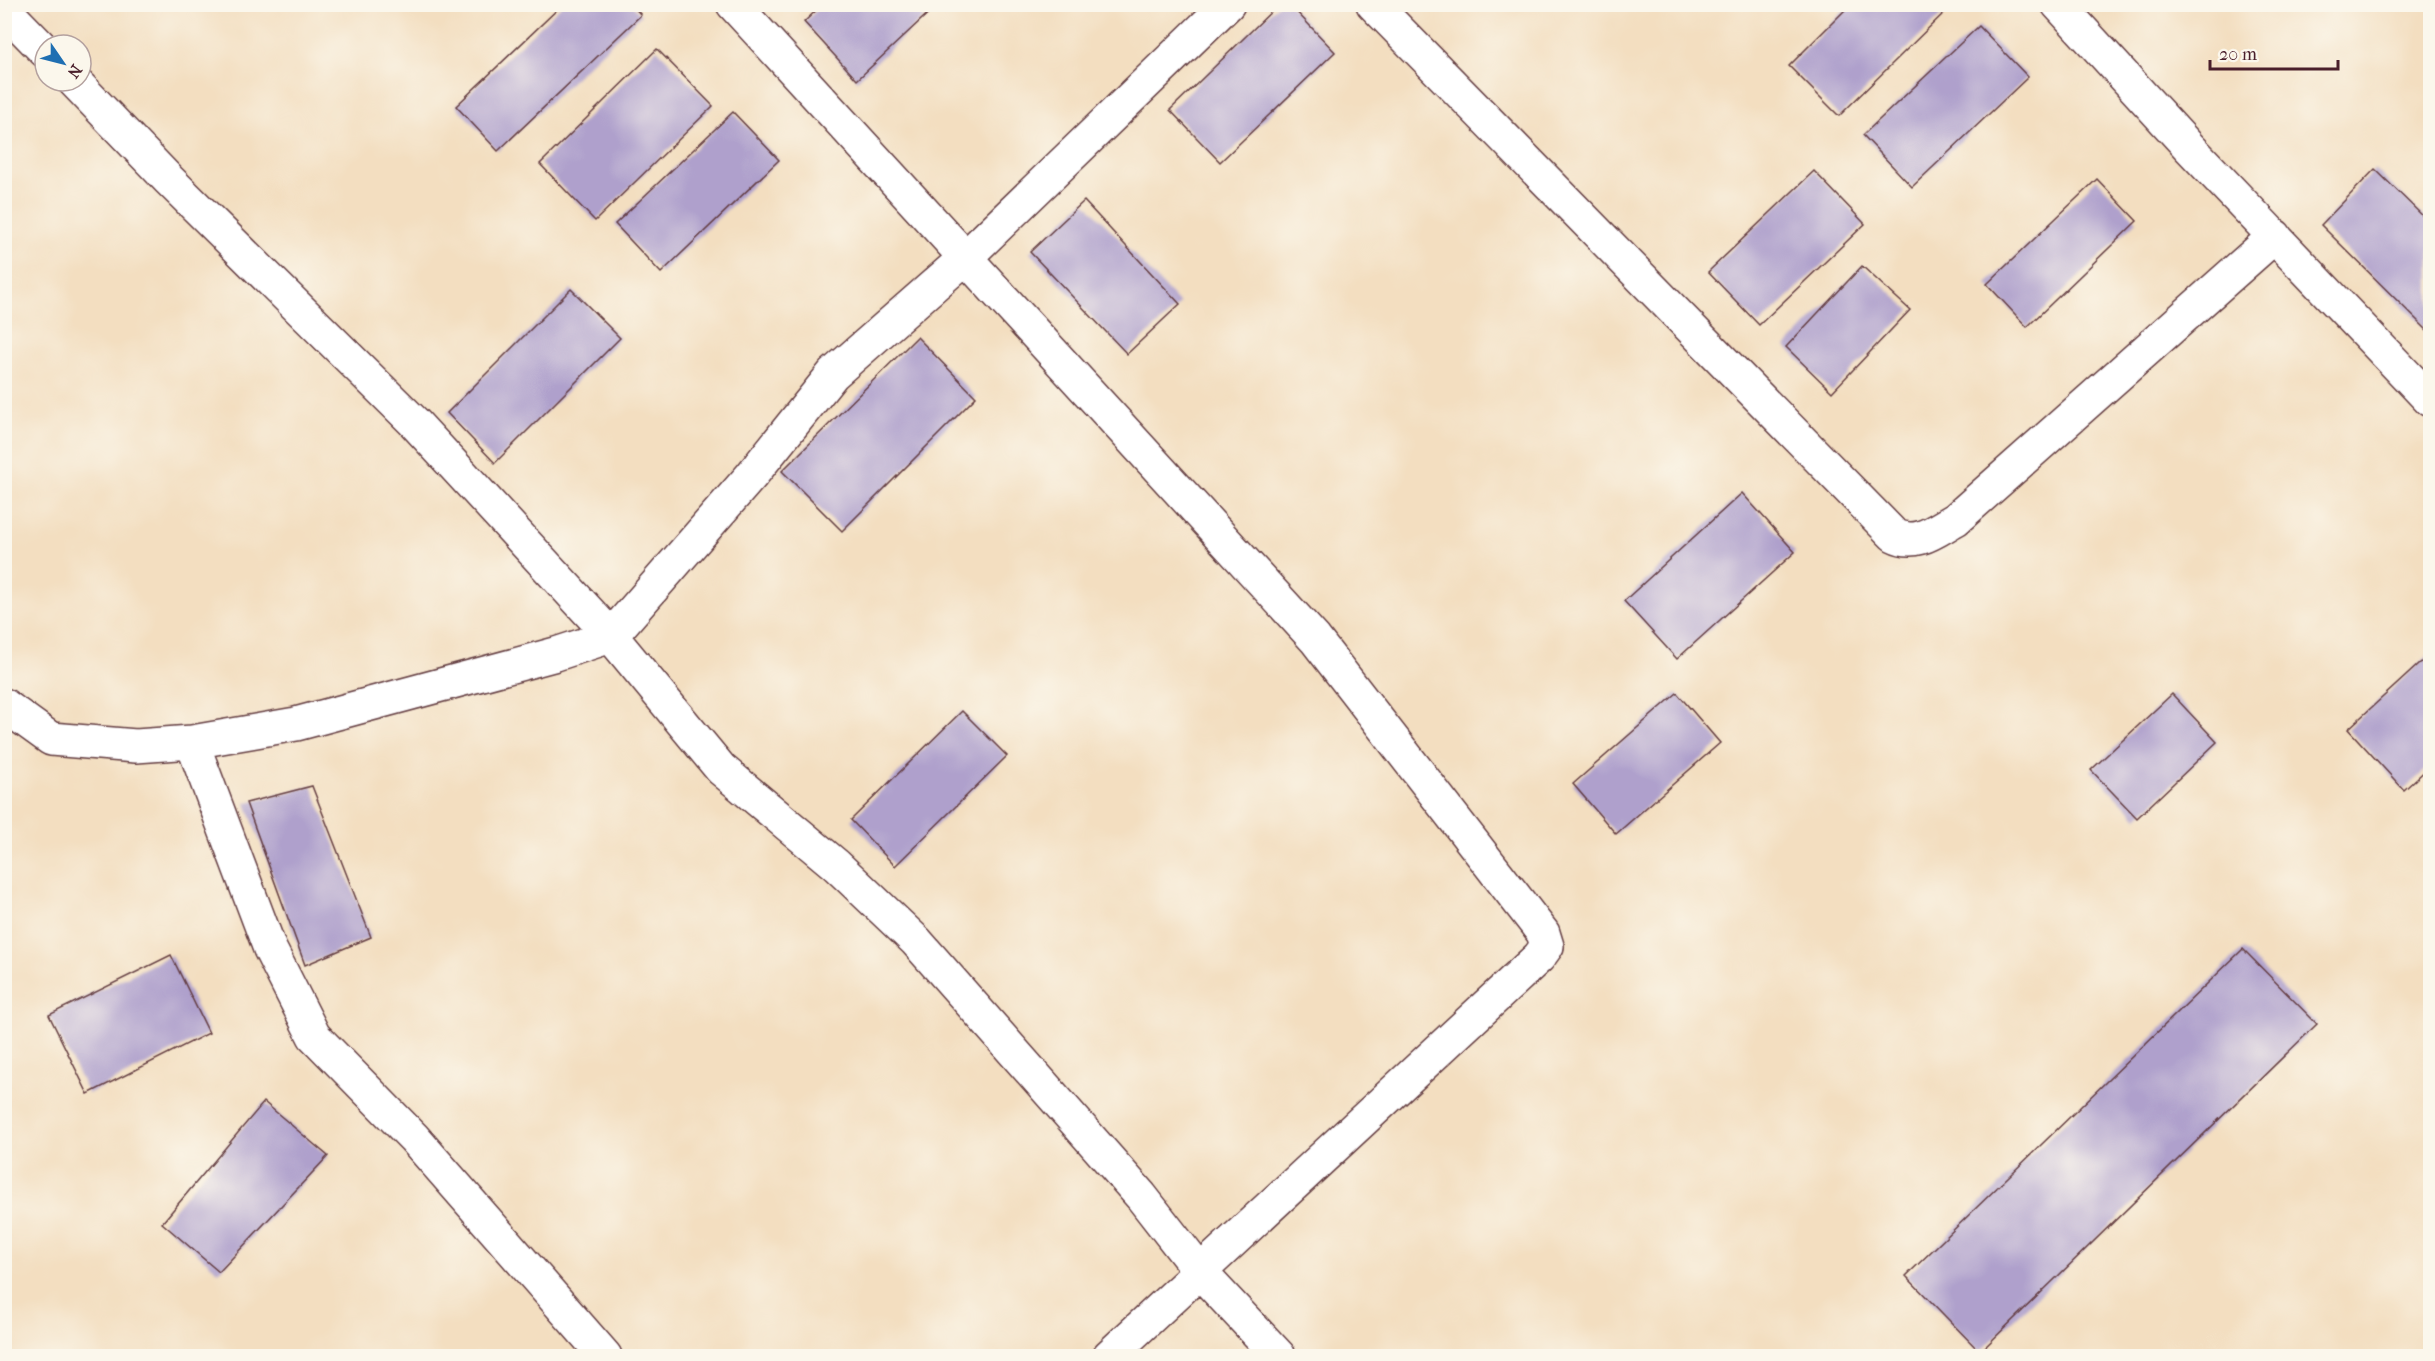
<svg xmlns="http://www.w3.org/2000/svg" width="2435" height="1361" viewBox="0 0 2435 1361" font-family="'IM FELL French Canon',serif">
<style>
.building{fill:#afa0cc}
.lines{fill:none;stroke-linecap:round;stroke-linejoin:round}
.minor-casing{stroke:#633c41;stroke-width:36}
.minor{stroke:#fff;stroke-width:33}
</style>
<rect width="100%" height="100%" fill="#fbf7ec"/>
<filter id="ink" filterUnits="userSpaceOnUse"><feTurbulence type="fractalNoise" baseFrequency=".0167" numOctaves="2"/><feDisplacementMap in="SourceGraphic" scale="12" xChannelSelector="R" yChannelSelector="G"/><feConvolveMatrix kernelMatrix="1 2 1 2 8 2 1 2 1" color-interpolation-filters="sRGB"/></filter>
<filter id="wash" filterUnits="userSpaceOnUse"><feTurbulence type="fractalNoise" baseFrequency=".008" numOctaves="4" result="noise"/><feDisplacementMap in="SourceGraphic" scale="24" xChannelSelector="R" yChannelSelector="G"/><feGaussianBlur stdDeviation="1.35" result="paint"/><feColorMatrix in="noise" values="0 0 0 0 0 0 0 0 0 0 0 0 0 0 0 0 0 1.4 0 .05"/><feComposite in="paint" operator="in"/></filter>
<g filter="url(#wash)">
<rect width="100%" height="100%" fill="#f3dec0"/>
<g id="blocks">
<!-- building -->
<path class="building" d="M563 4H631L641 15 498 151 456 106Z
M823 4H938L857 80 804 22Z
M1279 4H1289L1335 52 1220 162 1170 110Z
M1851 4 1951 6 1839 116 1789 66Z
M1979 26 2028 77 1912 187 1863 135Z
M657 49 713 106 595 221 540 164Z
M733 112 779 160 661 273 615 224Z
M2375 169 2430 223V333L2321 225Z
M1814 171 1865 224 1759 325 1708 272Z
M2097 179 2137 221 2027 327 1987 284Z
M1084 201 1180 304 1127 354 1030 252Z
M1862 266 1910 310 1832 392 1786 347Z
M571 289 620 338 495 463 447 413Z
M917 337 976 397 842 531 782 471Z
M1742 493 1795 552 1677 659 1624 601Z
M2430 654V766L2404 790 2348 729Z
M1677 693 1720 743 1616 834 1573 784Z
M2172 694 2217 742 2137 818 2091 770Z
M962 711 1007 756 895 866 851 820Z
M312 786 371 937 305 965 246 803Z
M2243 949 2317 1024 1980 1352 1906 1276Z
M171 955 209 1033 88 1094 49 1015Z
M264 1102 328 1156 219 1272 162 1223Z"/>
</g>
</g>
<g filter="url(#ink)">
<use href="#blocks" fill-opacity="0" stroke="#633c41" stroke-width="1.5"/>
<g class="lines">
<defs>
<path id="minor" d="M733 4 1315 639 1543 933 1547 946 1539 957 1109 1356
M1373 4 1894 535C1917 547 1936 530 1956 519L2275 236
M2058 4 2190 148 2430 400
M4 9 45 51
M74 81 169 180 413 421 611 636 721 769 836 865 916 941 1141 1196 1201 1273 1279 1356
M4 705 51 739 136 746 192 742 296 724 556 654 611 636 751 476 833 374 964 259 1228 4
M192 742 270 949 314 1036 414 1138 605 1356"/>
</defs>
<!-- minor casing -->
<use href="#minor" class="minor-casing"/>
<!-- minor -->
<use href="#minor" class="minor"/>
</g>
</g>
<!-- margin -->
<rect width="2435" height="1361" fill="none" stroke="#fbf7ec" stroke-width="24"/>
<!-- north arrow -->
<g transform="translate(63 63) rotate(125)"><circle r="28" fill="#fbf7ec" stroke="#b4a19f" stroke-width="1.5"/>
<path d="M0-4.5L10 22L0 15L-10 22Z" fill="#1f6fb2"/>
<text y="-9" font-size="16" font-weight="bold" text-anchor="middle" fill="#4a1f2b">N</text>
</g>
<!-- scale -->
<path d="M2210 60v9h128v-9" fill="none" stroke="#4a1f2b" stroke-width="3"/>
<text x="2219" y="60" font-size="18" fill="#4a1f2b" stroke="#fbf7ec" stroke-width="4.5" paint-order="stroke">20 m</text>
</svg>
